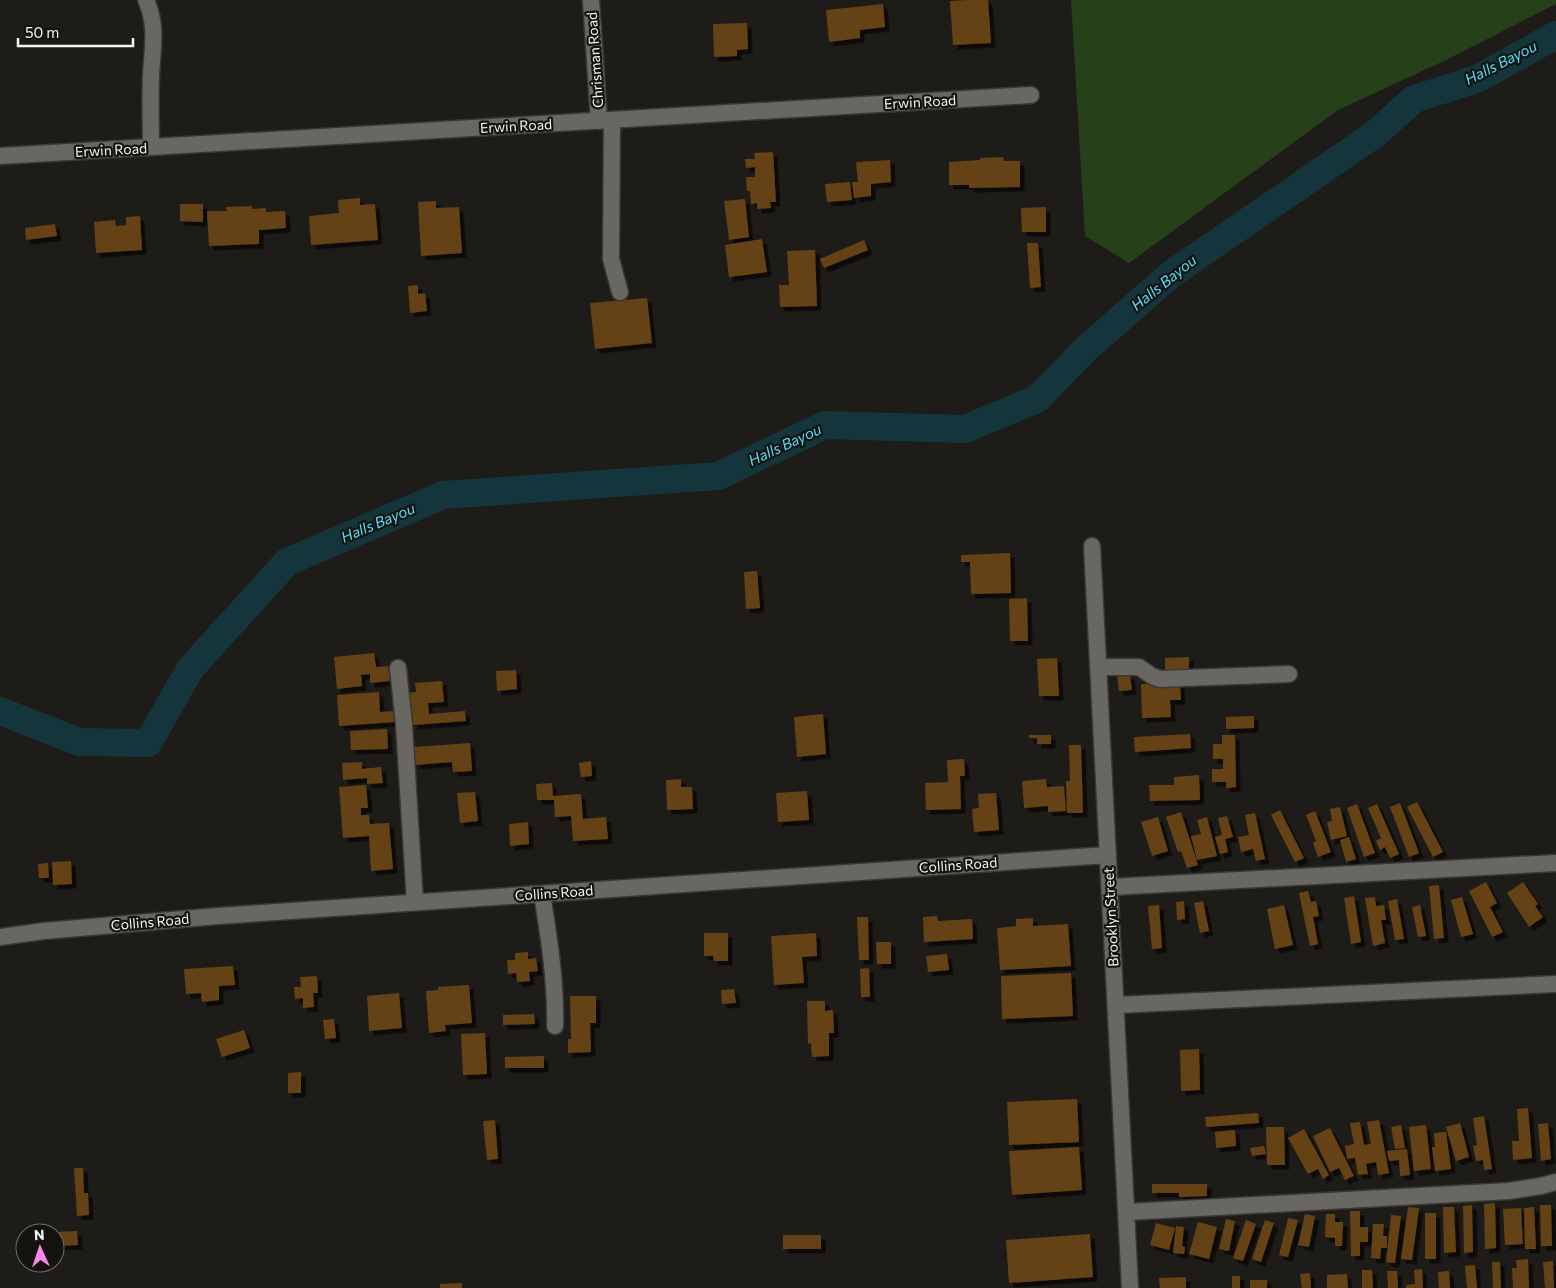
<svg xmlns="http://www.w3.org/2000/svg" width="1556" height="1288" viewBox="0 0 1556 1288" font-family="Commissioner,sans-serif">
<style>
.green{fill:#264119}
.lines{fill:none;stroke-linecap:round;stroke-linejoin:round}
.river{stroke:#15353c;stroke-width:28}
.building{fill:#654212;filter:url(#shadow)}
.minor-casing{stroke:#383734;stroke-width:19}
.minor{stroke:#696762;stroke-width:16}
.labels{text-anchor:middle;stroke-width:4.5;stroke-linejoin:round;paint-order:stroke}
.street-label{font-size:14px;fill:#f6f5f2;stroke:#15130f}
.water-label{font-size:15px;font-style:italic;fill:#4fe1fe;stroke:#15130f}
</style>
<defs>
<filter id="shadow"><feDropShadow dx="4.5" dy="4.5" stdDeviation="0" flood-color="#0009"/></filter>
</defs>
<rect width="100%" height="100%" fill="#1e1c18"/>
<!-- green -->
<path class="green" d="M1071 0H1556V4L1444 61 1338 110 1129 263 1085 236Z"/>
<g class="lines">
<!-- river -->
<path class="river" d="M0 711 79 742 148 743 190 669 287 562 443 495 718 476 825 425 965 429 1037 399 1087 348 1170 275 1375 134 1414 99 1477 79 1556 35"/>
</g>
<!-- building -->
<path class="building" d="M968 0H988L991 43 953 45 950 1Z
M883 4 885 27 860 30V38L829 42 826 10Z
M747 23 748 49 737 50V56L714 57 713 24Z
M773 152 776 202H770L771 208 757 209V203L751 204 750 191H747L746 177H755V167L746 168 745 159H755L754 153Z
M1003 157 1004 161H1020V187L969 188V185H949V162L980 160V158Z
M890 160 891 182 871 184V196L854 198 852 182H858L856 162Z
M850 182 852 200 827 202 825 184Z
M360 198V205L375 204 378 240 311 245 309 216 339 213 338 200Z
M745 199 749 237 729 240 724 201Z
M436 201V208L459 207 462 253 421 256 418 202Z
M180 204H203V222L180 221Z
M252 206V209L266 208V212L285 211 286 228 259 230V244L209 246 207 211H227L226 207Z
M1046 207V232H1022L1021 208Z
M140 216 142 250 96 253 94 222 115 220 116 226 126 225V217Z
M55 224 57 236 26 240 25 228Z
M762 239 767 272 729 277 725 245Z
M864 240 868 250 824 268 820 259Z
M1027 243H1038L1041 287 1030 288Z
M815 250 817 306 780 307 779 285H789L787 251Z
M418 285V294L425 293 427 311 410 313 408 286Z
M647 298 652 343 595 349 590 303Z
M1010 553 1011 593 971 594 970 562H961V555Z
M757 571 760 608 746 609 744 572Z
M1027 598 1028 641H1010L1009 599Z
M374 653 376 667 388 666 390 681 370 683V674L361 675 362 686 337 689 334 657Z
M1189 657V674H1165V658Z
M1057 658 1059 696H1039L1037 659Z
M516 670 517 689 497 691 496 671Z
M1130 675 1132 690 1119 691 1117 676Z
M442 681 444 702 428 703 429 714 465 711 466 721 413 725 412 713H405L404 693 416 692 415 683Z
M1180 683 1181 700H1170L1171 717 1142 718 1141 684Z
M379 692 380 712 395 711V722L339 726 337 695Z
M823 714 826 754 797 757 794 717Z
M1254 716V728L1226 729V717Z
M387 729 388 749 351 750 350 731Z
M1190 734 1191 748 1135 752 1134 737Z
M1029 735H1051V744H1037V738H1029Z
M1222 735H1235L1236 787 1226 788V782H1212V769H1223V759H1213V744H1222Z
M470 743 472 771 453 772 452 762 415 765 414 747Z
M1069 745H1081L1083 813H1067L1066 781H1070Z
M964 759 965 776H960L961 809 926 810 925 783 948 782 947 760Z
M591 761 592 776 581 777 579 763Z
M362 762V769L381 767 383 783 367 784V778L343 780 342 763Z
M1199 775 1200 800 1150 801 1149 785H1174V777Z
M681 779V787H692L693 809 667 810 666 780Z
M1046 779 1047 787 1064 786 1066 811 1048 812V806L1024 808 1022 781Z
M552 783 553 796 581 794 583 819 606 817 608 839 573 841 571 816 555 817 554 800H537L536 784Z
M366 785 368 808H361V815H369L370 824 389 823 393 869 371 871 369 836 343 838 339 787Z
M807 791 809 820 778 822 776 793Z
M475 792 478 821 460 823 457 793Z
M996 793 999 830 974 832 972 809 979 808 978 794Z
M1417 802 1443 852 1433 857 1407 807Z
M1400 803 1419 853 1409 857 1390 807Z
M1357 804 1375 853 1364 857 1347 808Z
M1377 804 1399 854 1390 858 1385 847 1380 850 1376 841 1381 838 1368 808Z
M1340 807 1347 836 1331 840 1327 822 1332 821 1330 809Z
M1280 810 1304 858 1295 862 1271 815Z
M1315 811 1331 852 1318 857 1313 843 1316 841 1306 815Z
M1181 812 1198 865 1187 868 1181 851 1178 852 1166 817Z
M1255 813 1265 859 1256 861 1253 849 1241 852 1238 837 1249 835 1245 815Z
M1227 816 1233 837 1225 839 1228 852 1220 854 1215 837 1222 835 1218 818Z
M1158 817 1168 851 1152 856 1141 822Z
M1207 817 1217 856 1197 860 1191 836 1201 834 1197 820Z
M528 822 529 844 510 846 509 824Z
M1349 837 1356 859 1346 862 1340 840Z
M71 861 72 884 53 885 52 862Z
M48 863 49 878H39L38 864Z
M1486 882 1497 903 1490 907 1503 932 1492 937 1469 891Z
M1523 882 1538 904 1535 906 1543 917 1529 927 1507 893Z
M1439 885 1444 938 1434 939 1429 886Z
M1308 891 1311 902 1316 901 1319 916 1313 917 1318 944 1310 946 1299 893Z
M1354 896 1361 942 1351 944 1344 898Z
M1375 897 1376 906 1384 905 1386 920H1381L1385 943 1373 946 1365 898Z
M1462 897 1473 934 1461 937 1451 900Z
M1397 899 1404 939 1395 940 1388 901Z
M1184 901 1185 919 1177 920 1176 902Z
M1203 901 1209 931 1200 933 1194 903Z
M1159 905 1162 948 1152 949 1148 906Z
M1284 905 1293 945 1275 949 1267 909Z
M1420 905 1426 936 1418 937 1412 907Z
M937 916 938 921 972 919 973 939 924 942 923 917Z
M857 917H868L869 960H859Z
M1033 918V926L1068 924 1071 966 1000 970 997 928 1016 926V919Z
M704 933H728V961H714L713 956H704Z
M816 933 817 956 802 957 804 983 774 985 771 936Z
M876 942H891V964H877Z
M528 952V959L536 958 538 971 529 972 530 981 517 982 516 973 508 974 507 960H515V953Z
M947 954 949 970 928 972 926 956Z
M233 966 235 985 219 986V1000L202 1002 201 993 186 994 184 969Z
M869 968 870 997H861L860 969Z
M1071 973 1073 1016 1002 1019 1001 976Z
M317 976 318 993H313L314 1007 303 1008V998L295 999 294 987H301L300 977Z
M469 985 472 1023 445 1025 446 1031 429 1033 426 991 438 990V987Z
M734 989 736 1003 722 1004 721 990Z
M399 993 402 1028 369 1031 367 996Z
M570 996H596V1023H590L591 1052 568 1053V1039H571Z
M807 1001H825V1011L833 1010 834 1033H829V1056L812 1057 811 1043 808 1044Z
M534 1014 535 1024 503 1025V1015Z
M334 1019 336 1038 325 1039 323 1020Z
M244 1030 250 1048 222 1057 216 1039Z
M485 1033 487 1074 463 1075 461 1034Z
M1199 1049 1200 1090 1181 1091 1180 1050Z
M544 1056V1068H505V1057Z
M301 1072V1093H288V1073Z
M1077 1099 1079 1142 1009 1145 1007 1102Z
M1528 1108 1532 1158 1513 1160 1512 1141H1519L1517 1109Z
M1258 1113 1259 1123 1206 1127 1205 1117Z
M1484 1116 1492 1169 1484 1170 1483 1160 1476 1161 1473 1146 1477 1145 1473 1118Z
M495 1120 498 1159 487 1160 483 1121Z
M1379 1120 1389 1173 1378 1175 1376 1162 1366 1164 1368 1174 1358 1175 1355 1158 1347 1159 1345 1146 1354 1144 1350 1123 1360 1122 1364 1145 1371 1144 1367 1122Z
M1460 1123 1469 1157 1456 1161 1446 1127Z
M1548 1123 1551 1159 1541 1161 1538 1124Z
M1401 1125 1405 1148 1395 1149 1391 1127Z
M1426 1125 1431 1169 1414 1171 1409 1127Z
M1266 1127H1284L1285 1165H1267Z
M1330 1128 1354 1176 1345 1180 1339 1168 1330 1172 1313 1136Z
M1304 1129 1329 1175 1323 1179 1318 1169 1308 1174 1288 1138Z
M1235 1130 1236 1146 1216 1148 1215 1132Z
M1446 1132 1451 1169 1435 1171 1432 1147H1435L1434 1133Z
M1264 1146 1266 1154 1252 1156 1250 1148Z
M1079 1147 1082 1190 1012 1195 1009 1151Z
M1407 1149 1410 1175 1400 1176 1399 1160 1389 1161 1387 1151Z
M74 1168H83L84 1193H88L89 1215 77 1216Z
M1152 1184H1207V1196L1179 1197V1193H1152Z
M1495 1203 1496 1248 1485 1249 1484 1204Z
M1472 1205 1473 1252 1464 1253 1463 1206Z
M1540 1205H1551L1552 1246H1541Z
M1408 1207 1419 1208 1412 1260 1401 1259Z
M1443 1207H1454L1456 1252 1444 1253Z
M1534 1207 1536 1249H1525L1524 1208Z
M1521 1208 1523 1244 1505 1245 1503 1209Z
M1350 1211H1360V1227H1368V1242H1360V1256H1351Z
M1425 1213H1436V1259H1425Z
M1305 1214 1315 1216 1309 1247 1298 1245Z
M1326 1214H1335V1222H1343L1342 1246H1335V1238L1325 1237Z
M1391 1215 1401 1216 1395 1263 1386 1262Z
M1288 1218 1298 1220 1288 1257 1279 1255Z
M1226 1219 1235 1221 1229 1251 1219 1249Z
M1246 1220 1256 1224 1243 1261 1233 1258Z
M1265 1220 1274 1223 1261 1262 1252 1259Z
M1198 1222 1217 1227 1209 1259 1189 1254Z
M1156 1223 1175 1228 1169 1250 1150 1245Z
M1373 1224H1384L1383 1236H1387V1248H1381L1380 1259 1371 1258Z
M1176 1226 1184 1227 1182 1246 1185 1247 1184 1254 1173 1253Z
M77 1231 78 1245 55 1246V1232Z
M1090 1234 1093 1277 1009 1283 1006 1240Z
M783 1235H821V1249H783Z
M1528 1259 1529 1288H1513L1512 1268H1517L1516 1260Z
M1553 1261 1554 1288H1545L1543 1262Z
M1492 1262H1500L1501 1288H1493Z
M1475 1265 1477 1288H1467L1465 1266Z
M1422 1269 1423 1288H1406V1285L1415 1284 1414 1270Z
M1362 1270H1372L1373 1288H1362Z
M1387 1271H1397L1398 1288H1388Z
M1449 1271 1450 1288H1439L1438 1272Z
M1310 1273 1311 1288H1302L1300 1274Z
M1347 1274 1348 1288H1327V1275Z
M1232 1276H1240V1288H1232Z
M1186 1277V1288H1160L1159 1278Z
M1250 1280H1267V1288H1250Z
M462 1283V1288H440V1284Z"/>
<g class="lines">
<defs>
<path id="minor" d="M146 0C158 27 152 49 151 77 150 100 151 124 151 147
M591 0 599 121
M612 120 611 259 620 292
M0 156 1031 95
M1092 546 1130 1288
M1098 667H1139L1152 676 1160 679 1289 674
M398 668 404 725 415 902
M1110 887 1556 863
M542 894C549 938 556 981 555 1026
M0 937 44 931 218 916 1108 855
M1116 1005 1556 984
M1127 1212 1509 1191 1541 1186 1556 1182"/>
</defs>
<!-- minor casing -->
<use href="#minor" class="minor-casing"/>
<!-- minor -->
<use href="#minor" class="minor"/>
</g>
<g class="labels">
<!-- street labels -->
<g class="street-label">
<text transform="translate(595 60) rotate(-94)" y="5">Chrisman Road</text>
<text transform="translate(920 102) rotate(-3)" y="5">Erwin Road</text>
<text transform="translate(516 126) rotate(-3)" y="5">Erwin Road</text>
<text transform="translate(111 150) rotate(-3)" y="5">Erwin Road</text>
<text transform="translate(958 865) rotate(-4)" y="5">Collins Road</text>
<text transform="translate(554 893) rotate(-4)" y="5">Collins Road</text>
<text transform="translate(1111 917) rotate(-93)" y="5">Brooklyn Street</text>
<text transform="translate(150 922) rotate(-5)" y="5">Collins Road</text>
</g>
<!-- water labels -->
<g class="water-label">
<text transform="translate(1501 63) rotate(-27)" y="5">Halls Bayou</text>
<text transform="translate(1164 283) rotate(-39)" y="5">Halls Bayou</text>
<text transform="translate(785 445) rotate(-25)" y="5">Halls Bayou</text>
<text transform="translate(378 523) rotate(-23)" y="5">Halls Bayou</text>
</g>
</g>
<!-- north arrow -->
<g transform="translate(40 1248) rotate(357)"><circle r="24" fill="#15130f" stroke="#6f6d6a"/>
<path d="M0-4L9 19L0 12L-9 19Z" fill="#f689ed"/>
<text y="-8" font-size="14" font-weight="bold" text-anchor="middle" fill="#f6f5f2">N</text>
</g>
<!-- scale -->
<path d="M18 38v8h115v-8" fill="none" stroke="#f6f5f2" stroke-width="2.5"/>
<text x="25" y="38" font-size="15" fill="#f6f5f2" stroke="#15130f" stroke-width="4" paint-order="stroke">50 m</text>
</svg>
